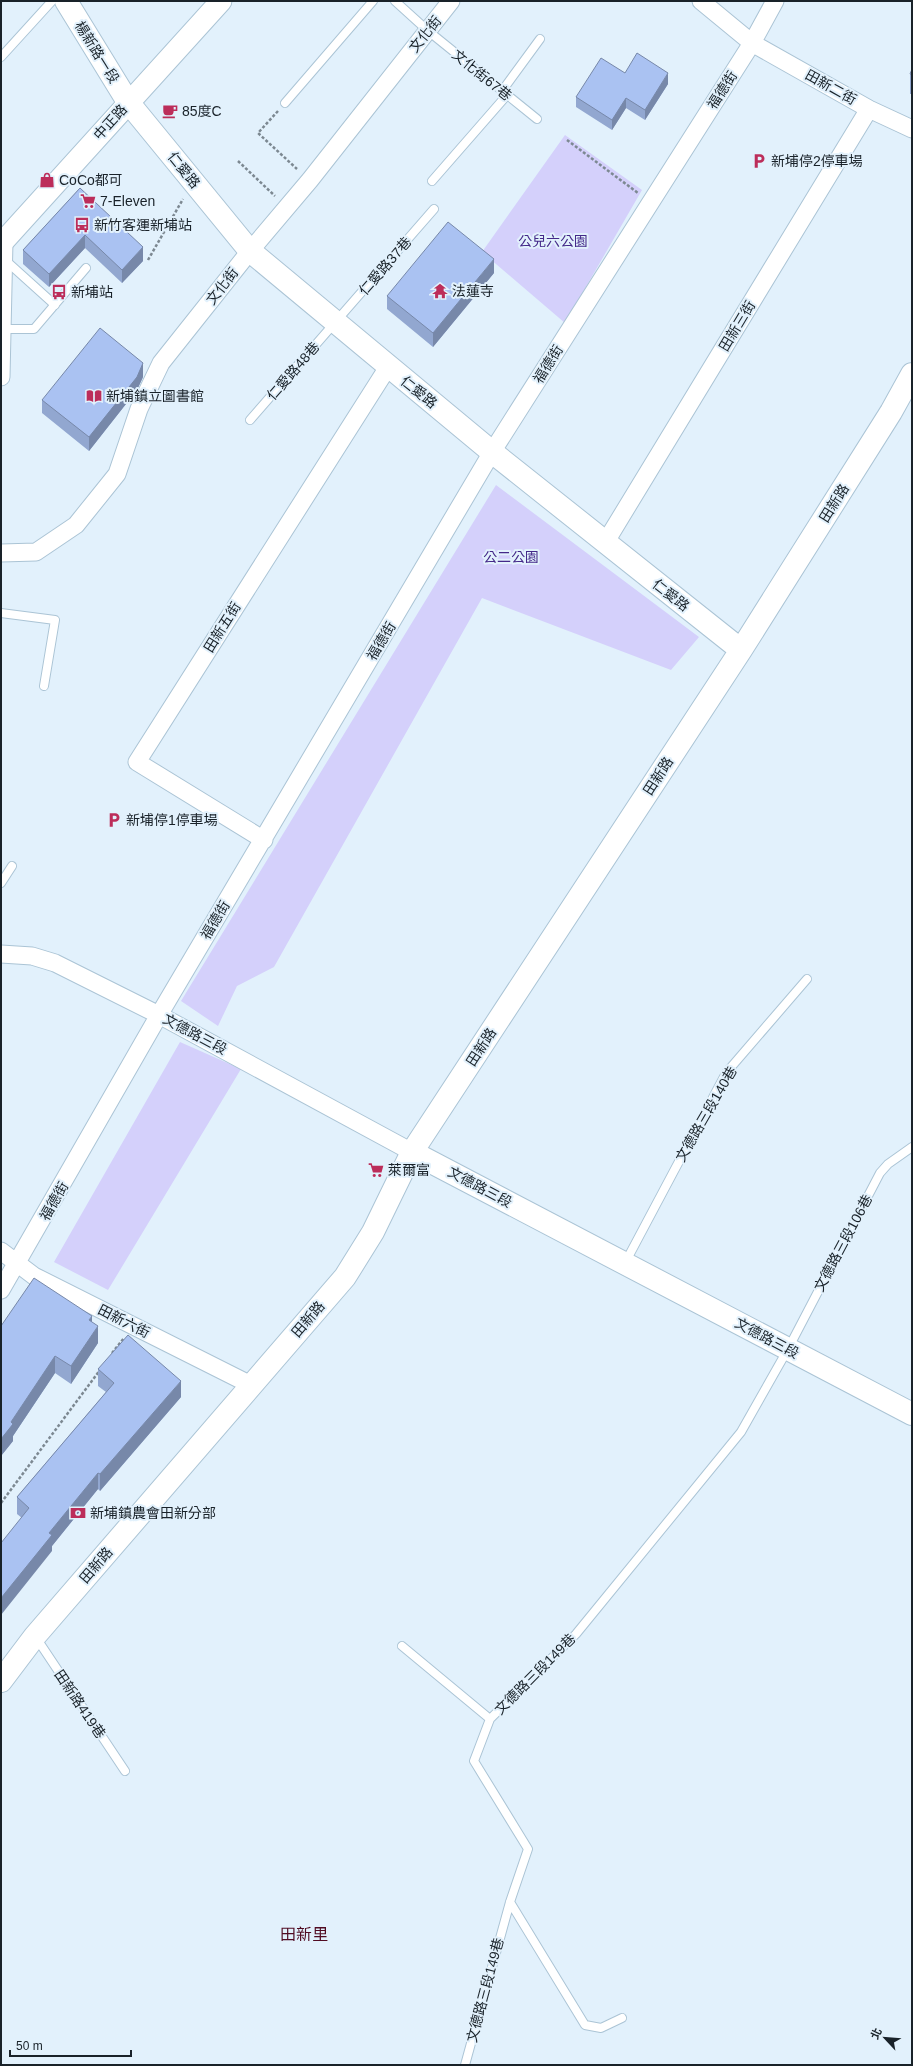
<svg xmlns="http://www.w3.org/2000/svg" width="913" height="2066" viewBox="0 0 913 2066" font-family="Arial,'Noto Sans TC',sans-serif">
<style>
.green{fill:#d4d0fb}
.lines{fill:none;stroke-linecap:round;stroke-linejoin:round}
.service-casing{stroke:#abc4d5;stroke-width:10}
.minor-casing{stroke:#abc4d5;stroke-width:19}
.tertiary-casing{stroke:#abc4d5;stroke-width:23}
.secondary-casing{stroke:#abc4d5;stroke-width:24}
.path{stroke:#7c8891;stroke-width:2.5;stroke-dasharray:3 2;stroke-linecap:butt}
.service{stroke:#fff;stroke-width:8}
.minor{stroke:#fff;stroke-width:17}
.tertiary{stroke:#fff;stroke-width:21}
.secondary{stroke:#fff;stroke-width:22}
.wall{fill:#92a7d0}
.shaded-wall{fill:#7788a9}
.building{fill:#aac2f2;stroke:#7788a9}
.labels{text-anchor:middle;stroke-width:4;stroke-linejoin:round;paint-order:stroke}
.street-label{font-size:14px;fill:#192229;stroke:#e2f1fc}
.poi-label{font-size:14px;fill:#192229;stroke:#e2f1fc;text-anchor:start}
.park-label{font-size:14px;fill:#442989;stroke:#e2f1fc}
.quarter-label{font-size:16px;fill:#500b22;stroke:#e2f1fc}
</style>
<rect width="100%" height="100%" fill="#e2f1fc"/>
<!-- green -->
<path class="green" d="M565 135 642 190 565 323 482 252Z
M496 485 699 637 671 670 482 598 274 967 237 986 218 1026 181 1001Z
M180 1042 241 1069 108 1290 54 1262Z"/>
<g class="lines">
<defs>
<path id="service" d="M395 1 427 30 537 119
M1 57 52 1
M502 91 540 39
M285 103 373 1
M432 181 507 95
M4 259 55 305
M2 329H34L86 268
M250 420 434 209
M1 613 55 620 44 686
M1 883 12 866
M625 1263 726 1073 807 979
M35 1636 125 1771
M402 1646 490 1719
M510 1902 585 2025 601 2028 622 2018
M465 2065 510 1902 528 1849 474 1761 490 1719 576 1634 741 1432 788 1349 880 1173 888 1164 912 1147"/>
<path id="minor" d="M701 1 752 43 869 109 912 129
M1 377 4 241
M605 543 869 109
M1 553 36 552 76 525 117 474 139 409 161 363 250 251 310 180 451 1
M264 840 137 762 388 367
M1 954 32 956 55 963 159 1015 412 1152
M1 1251 34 1276 251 1385
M1 1290 159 1015 492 452 752 43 775 1"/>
<path id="tertiary" d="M1 244 221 1"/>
<path id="secondary" d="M66 1 128 102 250 251 492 452 741 650
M412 1152 912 1414
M1 1681 35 1636 345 1277 373 1232 412 1152 741 650 891 412 912 374"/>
</defs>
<!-- service casing -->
<use href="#service" class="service-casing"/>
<!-- minor casing -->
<use href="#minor" class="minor-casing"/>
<!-- tertiary casing -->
<use href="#tertiary" class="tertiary-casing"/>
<!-- secondary casing -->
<use href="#secondary" class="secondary-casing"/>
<!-- path -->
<path class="path" d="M278 111 258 133 297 169
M567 140 638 193
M238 161 275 196
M148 260 183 199
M112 1353 124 1338
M1 1503 100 1370"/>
<!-- service -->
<use href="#service" class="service"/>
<!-- minor -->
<use href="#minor" class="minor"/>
<!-- tertiary -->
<use href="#tertiary" class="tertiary"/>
<!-- secondary -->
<use href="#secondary" class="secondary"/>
</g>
<!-- wall -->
<path class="wall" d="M912 69V94H910V74Z
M625 73 668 84 645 120 626 108 612 130 576 107V97Z
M80 188 143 261 122 283 85 248 49 287 23 264V250Z
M494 273 433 347 387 309V296Z
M143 377 137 390 89 451 42 413V400Z
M92 1322 98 1343 71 1384 55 1373 13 1436V1441L1 1456V1326Z
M98 1369 181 1397 100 1491 98 1489 52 1546V1551L22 1518 17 1514V1497L106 1392 98 1386Z"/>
<!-- shaded-wall -->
<path class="shaded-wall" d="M668 73V84L645 120V110Z
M626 98V108L612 130V120Z
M85 235V248L49 287V274Z
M143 247V261L122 283V270Z
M494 259V273L433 347V333Z
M143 363V377L137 390 89 451V437Z
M92 1316V1333L89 1320Z
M98 1326V1343L71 1384V1366Z
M55 1356V1373L13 1436V1441L1 1456V1439L11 1422Z
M181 1381V1397L100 1491V1474Z
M98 1473V1489L52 1546V1551L1 1615V1598L49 1533Z"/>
<!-- building -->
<path class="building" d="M637 53 668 73 645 110 626 98 612 120 576 97 601 58 625 73Z
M912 69V75L910 74Z
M80 188 143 247 122 270 85 235 49 274 23 250Z
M448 222 494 259 433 333 387 296Z
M100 328 143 363 137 377 89 437 42 400Z
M34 1278 92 1316 89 1320 98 1326 71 1366 55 1356 11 1422 13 1424 1 1439V1326Z
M128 1335 181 1381 100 1474 98 1473 49 1533 52 1535 1 1598V1543L29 1508 17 1497 114 1383 98 1369Z"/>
<!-- icons -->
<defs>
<symbol id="cafe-bare" viewBox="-9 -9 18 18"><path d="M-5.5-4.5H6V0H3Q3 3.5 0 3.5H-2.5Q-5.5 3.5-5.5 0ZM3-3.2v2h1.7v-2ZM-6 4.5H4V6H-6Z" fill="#bc2d5a" stroke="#e2f1fc" stroke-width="2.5" paint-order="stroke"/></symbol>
<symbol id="parking-bare" viewBox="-9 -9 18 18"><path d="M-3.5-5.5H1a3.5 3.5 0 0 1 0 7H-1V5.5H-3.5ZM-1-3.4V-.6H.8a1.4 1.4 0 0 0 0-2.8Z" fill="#bc2d5a" stroke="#e2f1fc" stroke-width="2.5" paint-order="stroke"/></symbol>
<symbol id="shop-bare" viewBox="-9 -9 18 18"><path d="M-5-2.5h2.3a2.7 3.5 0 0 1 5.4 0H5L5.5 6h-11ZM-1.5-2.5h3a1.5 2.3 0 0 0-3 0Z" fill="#bc2d5a" stroke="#e2f1fc" stroke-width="2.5" paint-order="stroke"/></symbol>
<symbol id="supermarket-bare" viewBox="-9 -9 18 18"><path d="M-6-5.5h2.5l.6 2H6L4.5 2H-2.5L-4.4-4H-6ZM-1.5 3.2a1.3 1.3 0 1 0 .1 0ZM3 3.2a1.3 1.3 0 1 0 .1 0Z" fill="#bc2d5a" stroke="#e2f1fc" stroke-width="2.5" paint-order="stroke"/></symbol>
<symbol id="bus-bare" viewBox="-9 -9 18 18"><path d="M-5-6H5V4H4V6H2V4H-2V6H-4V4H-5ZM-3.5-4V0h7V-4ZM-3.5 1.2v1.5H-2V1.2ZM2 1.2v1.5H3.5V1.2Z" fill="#bc2d5a" stroke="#e2f1fc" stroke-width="2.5" paint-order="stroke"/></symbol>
<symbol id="temple-bare" viewBox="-9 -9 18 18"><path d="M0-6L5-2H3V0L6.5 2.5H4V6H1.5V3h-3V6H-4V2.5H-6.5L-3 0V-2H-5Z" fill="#bc2d5a" stroke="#e2f1fc" stroke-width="2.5" paint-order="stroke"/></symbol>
<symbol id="library-bare" viewBox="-9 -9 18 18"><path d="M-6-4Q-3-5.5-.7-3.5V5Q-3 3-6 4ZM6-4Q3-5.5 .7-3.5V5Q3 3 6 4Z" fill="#bc2d5a" stroke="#e2f1fc" stroke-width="2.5" paint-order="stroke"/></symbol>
<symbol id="bank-bare" viewBox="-9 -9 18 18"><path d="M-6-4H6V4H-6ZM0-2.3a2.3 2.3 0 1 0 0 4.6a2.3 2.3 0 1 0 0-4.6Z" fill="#bc2d5a" stroke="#e2f1fc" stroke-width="2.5" paint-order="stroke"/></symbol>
</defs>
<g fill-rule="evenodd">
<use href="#cafe-bare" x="159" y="100" width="22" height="22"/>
<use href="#parking-bare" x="748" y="150" width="22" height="22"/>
<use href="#shop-bare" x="36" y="169" width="22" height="22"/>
<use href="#supermarket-bare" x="77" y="190" width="22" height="22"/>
<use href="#bus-bare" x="71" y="214" width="22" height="22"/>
<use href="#temple-bare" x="429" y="280" width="22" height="22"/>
<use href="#bus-bare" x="48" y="281" width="22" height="22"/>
<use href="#library-bare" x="83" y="385" width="22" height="22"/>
<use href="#parking-bare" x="103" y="809" width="22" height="22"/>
<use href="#supermarket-bare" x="365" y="1159" width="22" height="22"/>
<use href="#bank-bare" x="67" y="1502" width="22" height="22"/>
</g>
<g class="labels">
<!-- street labels -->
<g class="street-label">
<text transform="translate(425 34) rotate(-51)" y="5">文化街</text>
<text transform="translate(97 52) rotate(58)" y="5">楊新路一段</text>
<text transform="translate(482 75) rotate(39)" y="5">文化街67巷</text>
<text transform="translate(831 87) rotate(29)" y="5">田新二街</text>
<text transform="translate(722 90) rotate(-57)" y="5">福德街</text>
<text transform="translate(110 122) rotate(-48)" y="5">中正路</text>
<text transform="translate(184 170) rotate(51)" y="5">仁愛路</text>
<text transform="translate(385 266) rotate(-49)" y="5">仁愛路37巷</text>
<text transform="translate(222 286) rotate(-52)" y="5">文化街</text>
<text transform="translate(737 326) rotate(-59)" y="5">田新三街</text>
<text transform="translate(548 364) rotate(-58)" y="5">福德街</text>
<text transform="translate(293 371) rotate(-49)" y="5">仁愛路48巷</text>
<text transform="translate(419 392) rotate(39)" y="5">仁愛路</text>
<text transform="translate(834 503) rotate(-58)" y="5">田新路</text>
<text transform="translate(671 595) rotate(38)" y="5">仁愛路</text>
<text transform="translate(222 627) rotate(-58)" y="5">田新五街</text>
<text transform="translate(381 641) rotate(-59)" y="5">福德街</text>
<text transform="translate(658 776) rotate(-57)" y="5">田新路</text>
<text transform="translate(215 920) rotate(-59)" y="5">福德街</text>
<text transform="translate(195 1034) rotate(28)" y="5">文德路三段</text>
<text transform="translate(481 1047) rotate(-57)" y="5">田新路</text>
<text transform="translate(706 1114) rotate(-60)" y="5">文德路三段140巷</text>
<text transform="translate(480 1187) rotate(28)" y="5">文德路三段</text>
<text transform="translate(54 1201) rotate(-60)" y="5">福德街</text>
<text transform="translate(843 1243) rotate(-62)" y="5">文德路三段106巷</text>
<text transform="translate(308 1319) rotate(-49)" y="5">田新路</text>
<text transform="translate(124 1321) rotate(27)" y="5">田新六街</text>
<text transform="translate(767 1338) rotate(28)" y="5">文德路三段</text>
<text transform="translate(96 1565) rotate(-49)" y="5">田新路</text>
<text transform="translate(535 1674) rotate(-45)" y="5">文德路三段149巷</text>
<text transform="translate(80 1704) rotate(56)" y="5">田新路419巷</text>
<text transform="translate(485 1990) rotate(-75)" y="5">文德路三段149巷</text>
</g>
<!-- poi labels -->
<g class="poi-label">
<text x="182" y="116">85度C</text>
<text x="771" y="166">新埔停2停車場</text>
<text x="59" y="185">CoCo都可</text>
<text x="100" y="206">7-Eleven</text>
<text x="94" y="230">新竹客運新埔站</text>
<text x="452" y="296">法蓮寺</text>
<text x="71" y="297">新埔站</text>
<text x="106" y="401">新埔鎮立圖書館</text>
<text x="126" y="825">新埔停1停車場</text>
<text x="388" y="1175">萊爾富</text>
<text x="90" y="1518">新埔鎮農會田新分部</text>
</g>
<!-- park labels -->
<g class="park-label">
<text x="553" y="246">公兒六公園</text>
<text x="511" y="562">公二公園</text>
</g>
<!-- quarter labels -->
<g class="quarter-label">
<text x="304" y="1940">田新里</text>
</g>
</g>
<!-- border -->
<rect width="913" height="2066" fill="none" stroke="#192229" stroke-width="4"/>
<!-- north arrow -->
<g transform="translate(885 2038) rotate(296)" stroke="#e2f1fc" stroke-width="3" paint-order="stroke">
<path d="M0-3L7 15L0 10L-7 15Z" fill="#192229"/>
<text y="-6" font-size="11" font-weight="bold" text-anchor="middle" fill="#192229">北</text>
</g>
<!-- scale -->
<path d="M10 2050v6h121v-6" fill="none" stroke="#192229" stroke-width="2"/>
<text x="16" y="2050" font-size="12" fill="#192229" stroke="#e2f1fc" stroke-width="3" paint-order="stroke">50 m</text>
</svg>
